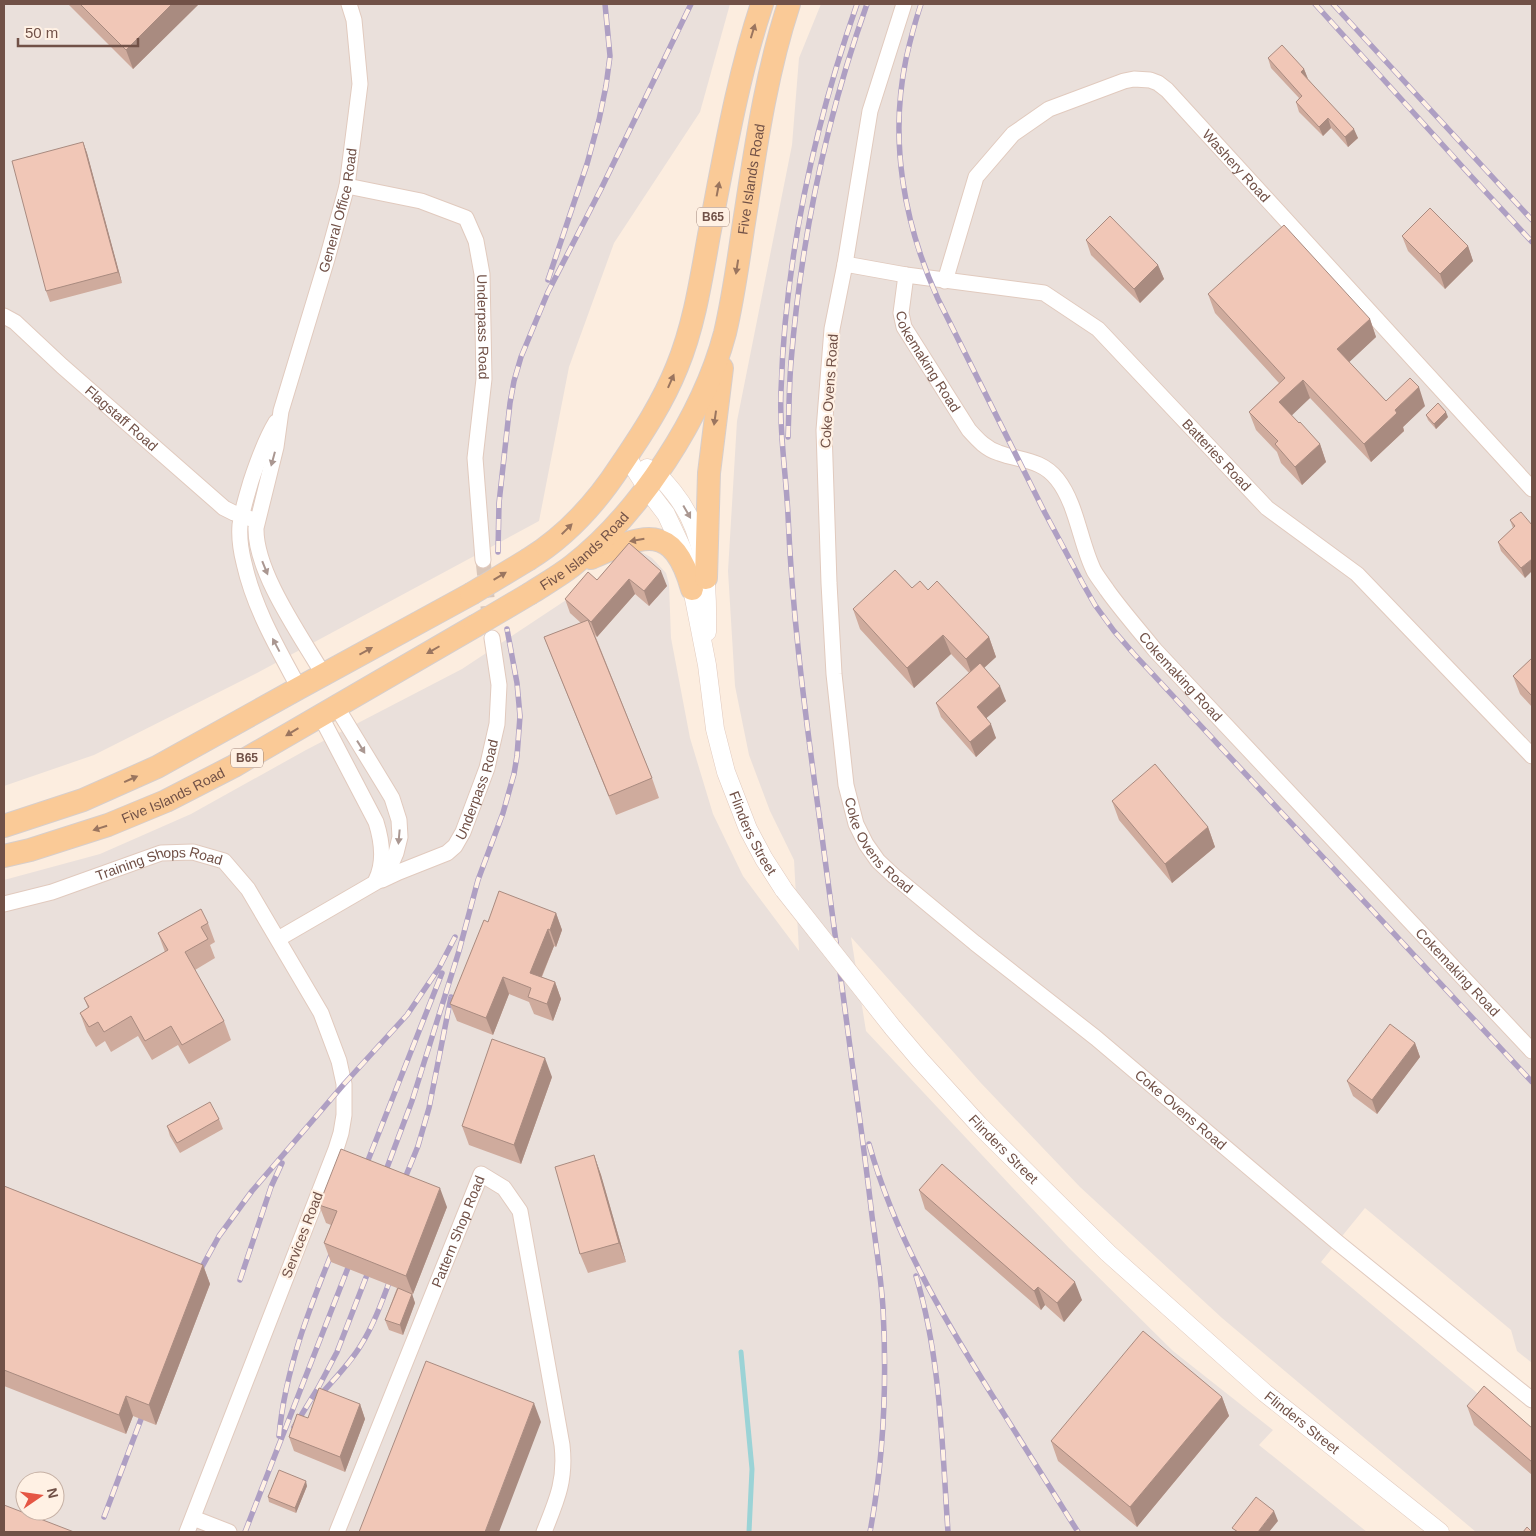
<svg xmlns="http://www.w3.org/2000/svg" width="1536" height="1536" viewBox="0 0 1536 1536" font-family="Arial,sans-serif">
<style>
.industrial{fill:#eae0db;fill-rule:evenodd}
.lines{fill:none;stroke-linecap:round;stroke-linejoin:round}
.stream{stroke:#9bd3d6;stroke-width:5}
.minor-tunnel{stroke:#d9c6b9;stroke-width:15;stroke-dasharray:15 8;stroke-linecap:butt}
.minor-casing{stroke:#e1cabe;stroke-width:17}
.tertiary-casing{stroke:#e1cabe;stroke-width:19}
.primary-casing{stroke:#d7cecb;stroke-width:24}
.minor{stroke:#fff;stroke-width:15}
.tertiary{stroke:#fff;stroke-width:18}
.primary{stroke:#faca97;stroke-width:22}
.rail-casing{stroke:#ae9fc3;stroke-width:5.5}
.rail{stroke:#fff1e4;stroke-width:4;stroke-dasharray:11;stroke-linecap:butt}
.tertiary-bridge-casing{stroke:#e1cabe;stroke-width:19;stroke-linecap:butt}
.primary-bridge-casing{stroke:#d7cecb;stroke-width:24;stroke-linecap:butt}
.tertiary-bridge{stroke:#fff;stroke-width:18}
.primary-bridge{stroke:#faca97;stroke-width:22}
.wall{fill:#cfab9d}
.shaded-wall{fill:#a98b80}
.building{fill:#f1c7b7;stroke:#a98b80}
.oneway{fill:#9a755f}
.oneway2{fill:#aa9791}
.labels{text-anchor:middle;stroke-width:4.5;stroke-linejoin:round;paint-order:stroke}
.shield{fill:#fff1e4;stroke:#9c8176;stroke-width:1}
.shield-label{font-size:12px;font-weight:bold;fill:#715147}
.street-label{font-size:14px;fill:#715147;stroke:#fff1e4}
</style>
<rect width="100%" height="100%" fill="#fceddf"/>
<!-- industrial -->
<path class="industrial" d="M4 4H730L700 112 614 243 569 367 539 521 257 673 94 755 4 786Z
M821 4H1532V1363L1517 1351 1511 1330 1365 1208 1321 1262 1532 1439V1532H1476L1222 1318 1080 1187 980 1082 851 937 866 1031 1069 1248 1173 1351 1273 1430 1259 1445 1367 1532H4V880L100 854 191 814 306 750 462 669 640 551 652 558 666 573 669 584 671 638 690 738 713 814 743 876 799 951 794 860 770 811 749 755 735 686 728 571 737 421 792 145 799 58ZM25 1481H55V1511H25Z"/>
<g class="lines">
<!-- stream -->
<path class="stream" d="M741 1352 752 1469 749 1532"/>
<!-- minor-tunnel -->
<path class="minor-tunnel" d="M483 560 490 625"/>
<defs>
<g id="minor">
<path id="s1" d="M904 4 870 111 845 264 832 329 824 430 829 583 834 674 846 785 856 824 866 844 878 861 894 876 975 943 1096 1038 1337 1242 1532 1400"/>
<path id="s2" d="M347 186 421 201 466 218 476 241 482 274 484 379 475 458 483 560"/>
<path id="s3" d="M845 264 906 275 1044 293 1098 329 1267 508 1357 574 1532 756"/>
<path id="s4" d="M906 275 901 313 904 327 969 430C978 440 986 449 999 453 1021 461 1041 459 1057 479 1077 504 1080 543 1094 571 1098 578 1103 584 1107 590 1122 611 1139 630 1155 650L1532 1051"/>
<path id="s5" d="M945 281 976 177 1013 134 1049 109 1124 81 1134 79 1150 80 1158 83 1167 90 1532 489"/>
<path id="s6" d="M4 316 15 322 62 366 224 508 234 513 257 521"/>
<path d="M276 422C265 440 258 460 251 481 247 495 242 510 240 525 239 537 241 551 244 563 254 608 277 647 299 688"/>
<path id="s7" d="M323 674C301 636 255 572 256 528L276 447 281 411 327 259 347 186 360 84 354 20 349 4"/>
<path d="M320 715 376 822C382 841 385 862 376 880"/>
<path id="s8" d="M382 880 399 872 447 853 455 846 463 832 487 768 497 724 499 685 492 638"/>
<path id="s9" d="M4 904 52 892 161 853 193 852 224 861 248 889 321 1013 339 1061 344 1084V1115L341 1133 336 1149 187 1532"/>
<path d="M278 939 378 881 389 869 396 853 400 837 399 820 392 798 386 788 336 706"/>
<path d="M193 1518 229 1532"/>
<path id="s10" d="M337 1532 481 1174 504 1188 520 1211 562 1445C566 1480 557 1500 544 1532"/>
</g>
<g id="tertiary">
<path id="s11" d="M627 457 650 493 666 514 682 548 688 568 707 665 715 729 726 772 748 829 764 859 784 890"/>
<path d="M647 468C659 474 665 482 674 493 706 533 708 583 707 632"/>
<path id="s12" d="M893 1028 920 1060 979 1125 1108 1253 1265 1393 1440 1532"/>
</g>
<g id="primary">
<path d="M591 558C643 535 673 521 692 589"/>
<path d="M529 559C566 536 597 502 621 465 642 434 663 402 677 367 694 326 701 280 709 235 724 158 737 79 762 4"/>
<path d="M706 578 709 473 722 368"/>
<path id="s13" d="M531 593C545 584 559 576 572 566 640 513 703 416 725 333 733 299 738 264 743 229 755 153 765 77 789 4"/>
<path d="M4 826 83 800 157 767 299 688 471 594"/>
<path id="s14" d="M4 856 30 850 108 825 166 801 234 766 475 626"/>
</g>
</defs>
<!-- minor casing -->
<use href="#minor" class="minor-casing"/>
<!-- tertiary casing -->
<use href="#tertiary" class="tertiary-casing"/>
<!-- primary casing -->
<use href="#primary" class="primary-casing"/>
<!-- minor -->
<use href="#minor" class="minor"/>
<!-- tertiary -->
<use href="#tertiary" class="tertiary"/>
<!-- primary -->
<use href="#primary" class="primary"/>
<defs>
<path id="rail" d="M857 4C814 127 785 260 781 391 779 432 786 473 788 515 792 611 804 705 817 800 829 887 840 974 852 1062 859 1113 866 1164 872 1216 876 1246 881 1277 883 1308 887 1383 884 1458 870 1532
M921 4C915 22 910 41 906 59 889 141 904 224 938 299L1045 513 1083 584 1095 605 1114 631 1134 654 1532 1082
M1315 4 1470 175 1532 242
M1333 4 1532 220
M548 280 587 164 599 120 606 86 610 56 605 4
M788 437C789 412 789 387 791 362 801 240 826 119 867 4
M498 552 499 503 510 403 514 381 521 357 548 292 601 189 691 4
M869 1144C895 1236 941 1314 992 1395 1020 1440 1049 1486 1078 1532
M363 1173 442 973
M382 1181 412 1101 459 951 478 880 503 813 514 774 517 756 520 716 517 683 507 629
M401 1188 418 1146 429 1108 451 997
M197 1276 219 1236 252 1191 344 1084 407 1015 439 968 455 937
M916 1276C941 1359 942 1446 948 1532
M240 1280 271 1187 282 1163
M317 1399C332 1381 349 1365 361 1345 375 1323 384 1296 393 1272
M294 1427 318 1388 337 1352 372 1262
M279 1436C285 1369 310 1307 335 1245
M104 1517 146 1406
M245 1532 353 1255"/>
</defs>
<!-- rail casing -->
<use href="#rail" class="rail-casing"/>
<!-- rail -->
<use href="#rail" class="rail"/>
<defs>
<path id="tertiary-bridge" d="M784 890 893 1028"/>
<path id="primary-bridge" d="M471 594 529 559
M475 626 531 593"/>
</defs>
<!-- tertiary-bridge casing -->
<use href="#tertiary-bridge" class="tertiary-bridge-casing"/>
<!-- primary-bridge casing -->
<use href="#primary-bridge" class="primary-bridge-casing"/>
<!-- tertiary-bridge -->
<use href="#tertiary-bridge" class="tertiary-bridge"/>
<!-- primary-bridge -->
<use href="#primary-bridge" class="primary-bridge"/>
</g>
<!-- wall -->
<path class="wall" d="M68 4H199L133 69Z
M1268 58 1304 69 1308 79 1358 138 1348 147 1331 128 1323 136 1299 112 1296 102 1299 98 1271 68Z
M83 142 87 153 122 283 50 302 46 291Z
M1402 236 1468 246 1473 261 1445 289 1408 251Z
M1086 240 1158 265 1164 279 1140 303 1091 255Z
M1208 294 1370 319 1376 337 1349 362 1386 401 1425 406 1403 427 1404 431 1371 462 1310 398 1291 415 1320 444 1326 462 1302 485 1281 463 1277 452 1256 430 1249 412 1279 383 1215 313Z
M1426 415 1448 417 1436 429 1428 420Z
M1521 512 1525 578 1501 551 1498 542 1513 528 1510 520Z
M629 543 667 586 649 606 635 594 597 637 595 635 652 778 659 798 616 815 552 657 544 637 581 623 570 613 565 599 597 580Z
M912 588 928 590 989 637 996 657 984 668 1006 701 986 718 996 738 976 757 941 717 936 703 969 673 951 654 914 688 860 629 853 609Z
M1532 658V707L1520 694 1513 676Z
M1112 801 1208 827 1215 847 1172 883 1119 820Z
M556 913 562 930 556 947 554 946 542 977 555 982 561 999 553 1021 534 1014 529 1002 509 994 493 1035 457 1021 450 1004 488 922Z
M208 923 215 942 210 945 215 958 195 970 224 1021 231 1040 189 1064 178 1045 152 1060 138 1036 111 1052 105 1041 96 1047 87 1032 80 1013 88 1008 84 998 165 952 158 933Z
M1415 1043 1420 1057 1377 1114 1353 1096 1347 1081Z
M552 1077 521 1164 469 1145 462 1126Z
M219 1119 223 1129 180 1153 170 1136 167 1126Z
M594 1155 601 1175 626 1262 588 1273 580 1254Z
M4 1186 203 1265 210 1284 156 1425 133 1416 126 1434 4 1386Z
M919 1190 1082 1300 1064 1322 1045 1305 1041 1310 925 1209Z
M319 1205 447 1207 413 1294H412L415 1303 403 1335 389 1330 385 1320 397 1288 331 1262 324 1243 331 1225 326 1223Z
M1222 1397 1229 1416 1137 1527 1058 1461 1051 1441Z
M360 1404 365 1419 345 1472 294 1451 289 1437Z
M1467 1406 1532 1428V1475L1474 1425Z
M307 1486 296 1513 269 1502 268 1497Z"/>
<!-- shaded-wall -->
<path class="shaded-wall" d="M172 4H199L133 69 126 50Z
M1304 69 1308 79 1301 72Z
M1328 118 1331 128 1323 136 1319 127Z
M1354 129 1358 138 1348 147 1345 137Z
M83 142 87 153 122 283 118 272Z
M1468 246 1473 261 1445 289 1440 274Z
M1158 265 1164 279 1140 303 1134 289Z
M1370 319 1376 337 1344 367 1337 349Z
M1303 380 1310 398 1286 421 1279 402Z
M1419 387 1425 406 1403 427 1404 431 1371 462 1364 444 1395 410Z
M1446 412 1448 417 1436 429 1434 424Z
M1320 444 1326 462 1302 485 1295 467Z
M1532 559V571L1525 578 1521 568Z
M661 571 667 586 649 606 644 591Z
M629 579 635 594 597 637 591 622Z
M943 635 951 654 914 688 907 668Z
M989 637 996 657 973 678 966 659Z
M1000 686 1006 701 982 722 977 707Z
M991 724 996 738 976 757 970 742Z
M1208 827 1215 847 1172 883 1165 864Z
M556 913 562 930 556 947 550 930Z
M548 929 554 946 536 990 530 973Z
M503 977 509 994 493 1035 486 1018Z
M555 982 561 999 553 1021 547 1004Z
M1415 1043 1420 1057 1377 1114 1372 1100Z
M545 1058 552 1077 521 1164 514 1145Z
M594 1155 601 1175 626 1262 619 1243Z
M440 1188 447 1207 413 1294 406 1276Z
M203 1265 210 1284 156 1425 149 1405Z
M1075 1282 1082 1300 1064 1322 1057 1303Z
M1038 1287 1045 1305 1041 1310 1034 1291Z
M412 1294 415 1303 403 1335 400 1325Z
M126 1396 133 1416 126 1434 119 1415Z
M1222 1397 1229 1416 1137 1527 1130 1507Z
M534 1403 541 1422 499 1532H485Z
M360 1404 365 1419 345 1472 340 1457Z
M306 1481 307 1486 296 1513 295 1508Z
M1274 1511 1278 1521 1269 1532H1258Z"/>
<!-- building -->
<path class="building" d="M80 4H172L126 50Z
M1282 45 1304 69 1301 72 1354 129 1345 137 1328 118 1319 127 1296 102 1302 96 1268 58Z
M83 142 118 272 46 291 12 161Z
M1430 208 1468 246 1440 274 1402 236Z
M1110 216 1158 265 1134 289 1086 240Z
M1284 225 1370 319 1337 349 1386 401 1410 378 1419 387 1395 410 1397 413 1364 444 1303 380 1279 402 1299 423 1300 422 1320 444 1295 467 1275 444 1278 441 1249 412 1285 378 1208 294Z
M1438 403 1446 412 1434 424 1426 415Z
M1521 512 1532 525V559L1521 568 1498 542 1515 526 1510 520Z
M629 543 661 571 644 591 629 579 591 622 565 599 588 572 597 580Z
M895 570 912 588 920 581 928 590 937 581 989 637 966 659 943 635 907 668 853 609Z
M588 620 652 778 609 796 544 637Z
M1532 658V696L1513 676Z
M980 663 1000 686 977 707 991 724 970 742 936 703Z
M1155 764 1208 827 1165 864 1112 801Z
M499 891 556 913 550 930 548 929 530 973 555 982 547 1004 528 997 531 988 503 977 486 1018 450 1004 484 920 488 922Z
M201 909 208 923 201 927 208 939 185 952 224 1021 182 1045 171 1026 145 1041 131 1016 104 1032 98 1022 89 1027 80 1013 89 1007 84 998 168 950 158 933Z
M1390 1024 1415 1043 1372 1100 1347 1081Z
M492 1039 545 1058 514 1145 462 1126Z
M210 1102 219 1119 177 1143 167 1126Z
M341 1149 440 1188 406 1276 324 1243 337 1211 319 1205Z
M594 1155 619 1243 580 1254 555 1167Z
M942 1164 1075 1282 1057 1303 1038 1287 1034 1291 919 1190Z
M4 1186 203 1265 149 1405 126 1396 119 1415 4 1370Z
M398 1288 412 1294 400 1325 385 1320Z
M1143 1331 1222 1397 1130 1507 1051 1441Z
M426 1361 534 1403 485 1532H359Z
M1484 1386 1532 1428V1462L1467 1406Z
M319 1388 360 1404 340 1457 289 1437 297 1414 308 1418Z
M279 1470 306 1481 295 1508 268 1497Z
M1256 1497 1274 1511 1258 1532H1238L1232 1528Z
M4 1505 74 1532H4Z
M1527 1527 1532 1532H1523Z"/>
<!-- one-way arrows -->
<defs><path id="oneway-solid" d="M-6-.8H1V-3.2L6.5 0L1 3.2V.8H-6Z" transform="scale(1.25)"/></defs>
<g class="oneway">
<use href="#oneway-solid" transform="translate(753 31) rotate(-73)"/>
<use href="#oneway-solid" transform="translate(718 189) rotate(-79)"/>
<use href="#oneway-solid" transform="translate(737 267) rotate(99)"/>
<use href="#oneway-solid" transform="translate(671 381) rotate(-66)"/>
<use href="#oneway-solid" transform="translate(715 418) rotate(98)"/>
<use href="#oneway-solid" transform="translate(567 529) rotate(-45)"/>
<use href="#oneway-solid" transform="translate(637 540) rotate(170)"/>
<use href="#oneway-solid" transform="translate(500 576) rotate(-31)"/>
<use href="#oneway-solid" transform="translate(433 650) rotate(150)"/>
<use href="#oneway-solid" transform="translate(366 651) rotate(-29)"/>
<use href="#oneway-solid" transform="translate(292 732) rotate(149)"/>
<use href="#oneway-solid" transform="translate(131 779) rotate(-24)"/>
<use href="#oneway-solid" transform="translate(100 828) rotate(162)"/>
</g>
<g class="oneway2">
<use href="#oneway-solid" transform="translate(273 459) rotate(105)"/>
<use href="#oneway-solid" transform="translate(687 512) rotate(60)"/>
<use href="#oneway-solid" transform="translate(265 568) rotate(68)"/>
<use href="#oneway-solid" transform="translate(276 645) rotate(-118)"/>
<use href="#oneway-solid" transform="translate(361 747) rotate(58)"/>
<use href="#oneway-solid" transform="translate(399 837) rotate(95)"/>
</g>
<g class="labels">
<!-- shield labels -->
<g class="shield">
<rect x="697" y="207.5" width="32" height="19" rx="4"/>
<rect x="231" y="748.5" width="32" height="19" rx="4"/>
</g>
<g class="shield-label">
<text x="713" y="221">B65</text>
<text x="247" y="762">B65</text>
</g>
<!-- street labels -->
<g class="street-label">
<text dy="5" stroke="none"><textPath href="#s5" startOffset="438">Washery Road</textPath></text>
<text dy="5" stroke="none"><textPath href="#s13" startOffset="488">Five Islands Road</textPath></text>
<text dy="5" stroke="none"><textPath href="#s7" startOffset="491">General Office Road</textPath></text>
<text dy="5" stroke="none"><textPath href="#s2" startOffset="235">Underpass Road</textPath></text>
<text dy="5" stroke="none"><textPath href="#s4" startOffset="94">Cokemaking Road</textPath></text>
<text transform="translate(829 391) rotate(-86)" y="5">Coke Ovens Road</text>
<text dy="5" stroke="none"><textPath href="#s6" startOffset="156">Flagstaff Road</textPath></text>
<text dy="5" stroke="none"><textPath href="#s3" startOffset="439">Batteries Road</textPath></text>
<text dy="5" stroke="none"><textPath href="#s13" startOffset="68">Five Islands Road</textPath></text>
<text dy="5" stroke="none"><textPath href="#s4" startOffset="514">Cokemaking Road</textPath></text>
<text dy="5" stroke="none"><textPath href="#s8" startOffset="142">Underpass Road</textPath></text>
<text dy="5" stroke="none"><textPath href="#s14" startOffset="180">Five Islands Road</textPath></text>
<text dy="5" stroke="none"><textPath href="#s11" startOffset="402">Flinders Street</textPath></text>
<text dy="5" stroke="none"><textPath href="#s1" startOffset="861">Coke Ovens Road</textPath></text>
<text dy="5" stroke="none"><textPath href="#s9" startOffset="162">Training Shops Road</textPath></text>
<text dy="5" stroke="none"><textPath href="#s4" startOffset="919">Cokemaking Road</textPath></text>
<text dy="5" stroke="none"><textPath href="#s1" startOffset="1266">Coke Ovens Road</textPath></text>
<text dy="5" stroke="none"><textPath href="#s12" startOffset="164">Flinders Street</textPath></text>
<text transform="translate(302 1235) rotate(-69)" y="5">Services Road</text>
<text dy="5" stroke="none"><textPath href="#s10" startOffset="324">Pattern Shop Road</textPath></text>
<text dy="5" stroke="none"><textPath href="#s12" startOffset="569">Flinders Street</textPath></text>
</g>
</g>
<!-- border -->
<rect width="1536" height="1536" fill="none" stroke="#715147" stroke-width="10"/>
<!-- north arrow -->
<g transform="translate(40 1496) rotate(77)"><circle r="24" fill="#fff1e4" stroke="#c6b1a5"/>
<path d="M0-4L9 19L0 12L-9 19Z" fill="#e55644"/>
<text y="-8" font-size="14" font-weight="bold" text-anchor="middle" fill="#715147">N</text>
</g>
<!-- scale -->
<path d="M18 38v8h120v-8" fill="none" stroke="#715147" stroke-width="2.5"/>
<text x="25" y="38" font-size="15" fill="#715147" stroke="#fff1e4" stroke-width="4" paint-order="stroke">50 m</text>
</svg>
